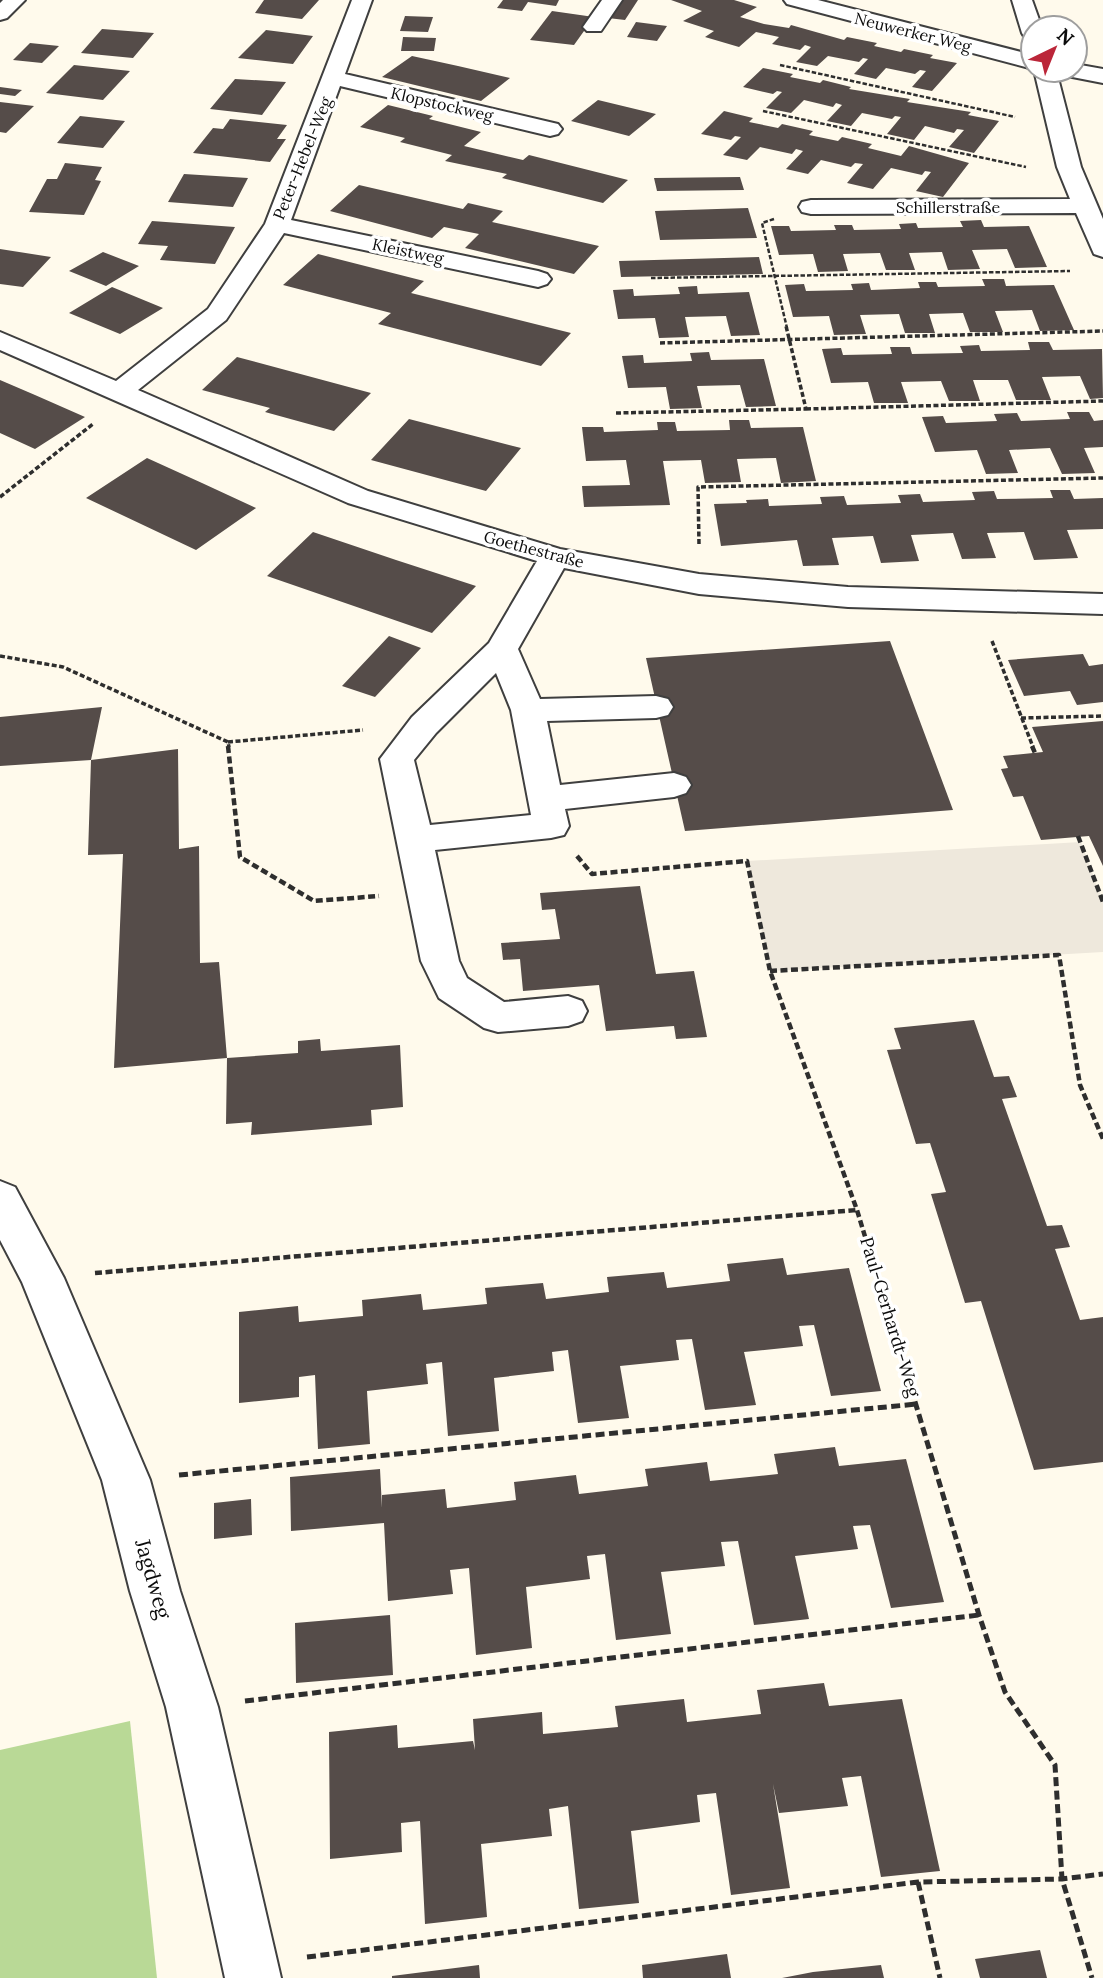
<svg xmlns="http://www.w3.org/2000/svg" width="1103" height="1978" viewBox="0 0 1103 1978" font-family="Lora,serif">
<style>
.forest{fill:#b9d996}
.plaza{fill:#eee8dc}
.building{fill:#554c49}
.lines{fill:none;stroke-linecap:round;stroke-linejoin:round}
.minor-casing{stroke:#3f3f3f;stroke-width:4}
.path-far3{stroke:#2e2e2e;stroke-width:2.5;stroke-dasharray:4.5 2;stroke-linecap:butt}
.path-far2{stroke:#2e2e2e;stroke-width:3.5;stroke-dasharray:5 2.5;stroke-linecap:butt}
.path-far1{stroke:#2e2e2e;stroke-width:4.5;stroke-dasharray:7 3.5;stroke-linecap:butt}
.path{stroke:#2e2e2e;stroke-width:5;stroke-dasharray:9 4.5;stroke-linecap:butt}
.minor{fill:#fff;fill-rule:evenodd}
.labels{text-anchor:middle;stroke-width:7;stroke-linejoin:round;paint-order:stroke}
.far-street-label{font-size:16px;fill:#0c0c0c;stroke:#fff}
.street-label{font-size:18px;fill:#0c0c0c;stroke:#fff}
.near-street-label{font-size:21px;fill:#0c0c0c;stroke:#fff}
</style>
<rect width="100%" height="100%" fill="#fffaec"/>
<!-- forest -->
<path class="forest" d="M130 1721 157 1978H0V1750Z"/>
<!-- plaza -->
<path class="plaza" d="M1081 842 1103 902V952L770 971 747 861Z"/>
<!-- building -->
<path class="building" d="M264 0H319L302 19 255 13Z
M503 0H559L556 6 528 2 522 11 497 8Z
M620 0H638L625 20 608 18Z
M671 0H734L757 7 740 17 764 24 789 28 791 25 844 40 847 37 877 43 874 46 901 52 904 49 933 55 930 58 957 63 932 91 912 87 926 71 920 70 915 74 886 68 876 79 854 74 868 59 863 58 859 62 828 56 817 66 796 62 811 47 805 45 800 50 772 44 779 37 756 32 739 47 705 37 714 31 683 21 702 11Z
M552 11 594 17 574 45 530 40Z
M405 16 433 17 428 32 400 31Z
M636 22 667 26 657 41 627 37Z
M102 29 154 33 133 58 81 53Z
M266 30 313 36 293 64 238 58Z
M403 37 436 38 434 51H401Z
M30 43 59 46 42 63 13 60Z
M412 56 458 66 510 78 481 101 382 77Z
M74 65 130 71 103 100 46 93Z
M763 68 793 74 790 77 820 83 823 80 851 87 849 89 910 99 907 102 971 112 968 115 999 121 974 153 949 147 964 130 957 129 954 133 925 126 914 140 887 134 901 117 895 116 892 119 862 113 851 126 827 121 842 105 836 103 833 107 804 100 791 113 766 108 782 92 777 91 773 94 743 87Z
M235 79 286 82 262 115 210 109Z
M0 87 22 90 15 96 0 94Z
M598 100 656 114 629 136 571 121Z
M0 102 34 106 6 133 0 132Z
M388 105 433 116 429 119 481 132 464 146 523 160 529 155 628 180 603 203 502 178 507 174 445 161 452 155 400 142 405 138 360 127Z
M724 111 753 118 749 122 778 128 782 124 813 131 809 135 838 141 842 137 872 144 868 148 901 156 909 146 969 163 943 197 916 191 931 172 925 171 922 175 891 168 873 189 847 183 863 164 855 163 851 167 821 160 808 174 786 169 803 151 796 149 792 154 760 147 747 160 723 155 741 137 735 136 731 140 701 134Z
M80 116 125 121 103 148 57 143Z
M230 119 287 125 277 139H286L270 162 193 153 213 128 223 129Z
M65 163 102 167 95 180 101 181 84 215 29 212 47 179H57Z
M184 174 248 178 233 207 168 202Z
M740 177 744 190 657 191 654 178Z
M359 185 463 209 468 203 503 211 492 222 599 246 574 274 465 248 479 234 444 227 432 238 330 211Z
M748 208 757 238 660 240 655 211Z
M981 220 984 227 1029 226 1047 267 1015 268 1007 249 972 250 980 269 948 270 942 252 909 253 915 270H886L880 253 843 254 848 271 818 272 813 254 779 255 771 226H789L791 231 836 230 834 225H852L854 230 901 229 899 224 916 223 918 228 963 227 960 221Z
M152 221 235 227 215 264 160 260 168 246 138 244Z
M0 249 51 257 23 287 0 284Z
M103 252 139 266 106 286 69 271Z
M318 254 424 281 411 293 571 333 541 366 378 324 391 313 283 285Z
M759 257 763 274 621 277 619 261Z
M982 279H1004L1006 286 1054 285 1074 330 1040 331 1032 310 995 311 1003 332H970L963 313 929 314 935 333H905L899 314 860 315 866 334 834 335 829 316 793 317 785 285 804 284 806 291 853 290 851 284 869 283 871 290 920 288 918 282H936L938 287 985 286Z
M697 286 698 294 749 292 760 335 731 336 726 316 685 317 689 337 659 338 655 318 618 319 613 290 633 289 634 296 680 294 678 287Z
M112 287 163 308 120 334 69 313Z
M1028 342H1049L1053 350 1102 349 1103 398 1090 399 1080 376 1042 377 1051 400H1016L1008 380H973L980 401H949L941 381 901 382 908 403H874L868 382 831 383 822 349 841 348 843 355 892 354 890 347H910L912 354 963 353 960 346 979 345 981 351 1030 350Z
M709 352 711 360 764 359 776 406 746 407 740 385 697 386 702 408 670 409 666 387 628 388 622 356 643 355 644 363 692 361 690 353Z
M237 357 371 393 334 431 265 412 270 408 202 390Z
M0 380 35 395 85 417 35 449 0 433Z
M1067 412H1089L1094 421 1103 420V447L1084 448 1095 473 1062 474 1050 448 1009 450 1018 473 986 474 977 450 935 452 922 417 943 416 946 423 997 421 994 414 1017 413 1021 421 1070 419Z
M409 419 521 448 486 491 371 460Z
M729 420H749L751 428 803 427 816 481 781 483 776 458 737 459 741 482 705 483 701 460 663 461 670 505 584 507 582 486 630 485 626 460 586 461 582 427H603L604 432 658 430 657 422H675L677 431 730 430Z
M147 458 202 483 256 508 196 550 86 498Z
M1050 490H1070L1074 499 1103 498V529L1067 530 1078 558 1034 560 1024 532 987 533 996 558 962 559 953 533 911 535 919 561 881 563 873 536 832 538 839 565 803 566 797 540 721 546 714 504 747 503 746 500 768 499 769 506 822 504 820 497 844 496 847 505 901 503 898 495 920 494 923 502 975 500 972 492 994 491 997 499 1053 498Z
M313 532 396 560 476 586 432 633 267 576Z
M389 636 421 648 375 697 342 686Z
M890 641 953 810 685 831 646 658Z
M1083 654 1089 666 1103 664V702L1077 705 1070 691 1024 696 1008 660Z
M102 707 91 760 178 749 179 849 199 846 200 963 219 962 227 1058 114 1068 123 854 88 855 91 760 0 766V717Z
M1103 721V866L1089 836 1041 840 1023 796 1013 797 1001 769 1008 768 1003 756 1043 752 1032 727Z
M640 886 656 974 694 971 707 1037 676 1039 674 1026 606 1031 599 985 523 991 520 959 503 960 501 943 560 939 555 909 542 910 540 893Z
M974 1020 994 1077 1009 1076 1017 1097 1002 1099 1047 1226 1062 1225 1070 1247 1055 1249 1080 1320 1103 1317V1462L1034 1470 981 1301 965 1303 931 1194 946 1192 930 1143 916 1144 887 1050 901 1049 894 1028Z
M320 1039 321 1051 400 1045 403 1107 371 1110 372 1125 251 1135 252 1122 226 1124 227 1058 298 1053V1041Z
M783 1258 787 1275 849 1268 881 1391 831 1396 814 1325 799 1326 803 1346 744 1352 756 1405 705 1410 692 1339 676 1340 679 1360 620 1366 629 1418 578 1423 568 1350 552 1352 554 1371 494 1378 499 1431 448 1436 442 1362 426 1364 428 1384 367 1391 370 1444 318 1449 315 1375 299 1377V1397L239 1403V1312L298 1306 299 1322 363 1316 362 1300 421 1294 423 1310 487 1304 485 1288 543 1283 546 1299 609 1292 607 1277 664 1272 667 1288 730 1281 727 1264Z
M835 1447 839 1466 906 1459 944 1602 891 1608 870 1525 853 1526 858 1549 795 1556 809 1619 754 1625 738 1541 721 1542 725 1566 661 1572 671 1634 616 1640 605 1554 587 1556 590 1579 526 1587 532 1648 476 1655 469 1568 450 1570 453 1594 388 1601 384 1523 291 1531 290 1477 380 1469 382 1508V1495L445 1489 447 1508 516 1500 514 1482 576 1475 579 1494 648 1486 645 1469 707 1462 710 1481 778 1474 774 1454Z
M251 1499 252 1535 214 1539V1503Z
M390 1615 393 1675 296 1683 295 1623Z
M824 1683 829 1706 902 1699 940 1871 881 1877 861 1776 842 1778 848 1806 779 1813 773 1784 790 1888 731 1895 716 1793 697 1795 700 1822 631 1831 639 1903 579 1909 568 1806 549 1809 552 1836 481 1844 487 1917 425 1924 420 1821 401 1823 402 1852 330 1859 329 1732 397 1725 398 1748 473 1741 475 1750 473 1719 542 1712 543 1734 618 1727 615 1706 684 1699 687 1722 761 1714 757 1690Z
M1040 1950 1047 1978H980L975 1959Z
M727 1954 731 1978H643L642 1965Z
M479 1965 480 1978H392V1976Z
M881 1965 884 1978H782L813 1972Z"/>
<g class="lines">
<defs>
<path id="minor" d="M3 0H25L7 18 0 20V3Z
M352 0H372L345 74 558 124 562 129 558 134 550 136 340 86 291 220 538 271 547 274 551 279 547 284 538 287 284 233 226 320 138 390 368 491 560 549 699 574 848 587 1103 594V614L848 607 699 594 564 568 518 649 540 699 656 696 668 699 673 707 668 715 656 718 547 721 560 785 674 773 686 777 691 785 686 793 674 797 565 809 569 826 564 835 551 838 435 850 459 961 467 978 504 1002 568 996 582 1001 587 1011 582 1021 568 1026 498 1032 484 1028 439 998 421 961 380 759 412 717 489 643 537 561 348 503 0 350V332L116 381 208 309 265 224ZM496 673 511 710 531 815 430 825 414 760 436 733Z
M602 0H622L601 31H587L583 27Z
M784 0H818L1033 55V69L787 4Z
M1012 0H1032L1042 28H1033V39L1025 38 1022 33Z
M1075 64 1103 69V83L1062 75 1059 70H1075Z
M1034 70H1056L1081 167 1103 219V257L1094 254 1076 213 811 214 802 212 799 207 802 202 811 200 1070 199 1057 167Z
M0 1181 15 1187 64 1278 150 1480 180 1591 218 1707 281 1978H225L166 1707 130 1591 102 1480 22 1282 0 1240Z"/>
</defs>
<!-- minor casing -->
<use href="#minor" class="minor-casing"/>
<!-- path-far3 -->
<path class="path-far3" d="M780 65 1015 117
M763 111 1026 167
M774 219 762 223 787 328
M651 278 1070 271"/>
<!-- path-far2 -->
<path class="path-far2" d="M660 343 1103 331
M806 409 1103 401
M616 413 806 409 786 326
M0 497 93 424
M699 544 698 487 1103 478
M992 641 1033 747
M0 656 63 667 228 742 229 747
M1021 718 1103 716
M228 742 363 730"/>
<!-- path-far1 -->
<path class="path-far1" d="M228 746 240 857 314 901 379 896
M1032 746 1035 753
M1078 836 1103 902
M577 856 592 874 747 861 770 971 857 1210 880 1286
M770 971 1059 955 1080 1085 1103 1139
M95 1273 857 1210"/>
<!-- path -->
<path class="path" d="M880 1285 979 1615 1005 1692 1055 1765 1062 1879 1092 1978
M179 1475 917 1404
M245 1701 979 1615
M918 1882 940 1978
M307 1957 918 1882 1062 1879 1103 1874"/>
<!-- minor -->
<use href="#minor" class="minor"/>
</g>
<g class="labels">
<!-- far-street labels -->
<g class="far-street-label">
<text transform="translate(913 32) rotate(14)" y="6">Neuwerker Weg</text>
<text transform="translate(442 104) rotate(13)" y="6">Klopstockweg</text>
<text transform="translate(302 158) rotate(-68)" y="6">Peter-Hebel-Weg</text>
<text x="948" y="213">Schillerstraße</text>
<text transform="translate(408 251) rotate(12)" y="6">Kleistweg</text>
<text transform="translate(534 549) rotate(15)" y="6">Goethestraße</text>
</g>
<!-- street labels -->
<g class="street-label">
<text transform="translate(890 1317) rotate(73)" y="6">Paul-Gerhardt-Weg</text>
</g>
<!-- near-street labels -->
<g class="near-street-label">
<text transform="translate(153 1579) rotate(74)" y="7">Jagdweg</text>
</g>
</g>
<!-- north arrow -->
<g transform="translate(1054 49) rotate(43)"><circle r="33" fill="#ffffff" stroke="#9e9e9e" stroke-width="2"/>
<path d="M0-5L12 26L0 18L-12 26Z" fill="#bb2639"/>
<text y="-10" font-size="19" font-weight="bold" text-anchor="middle" fill="#0c0c0c">N</text>
</g>
</svg>
